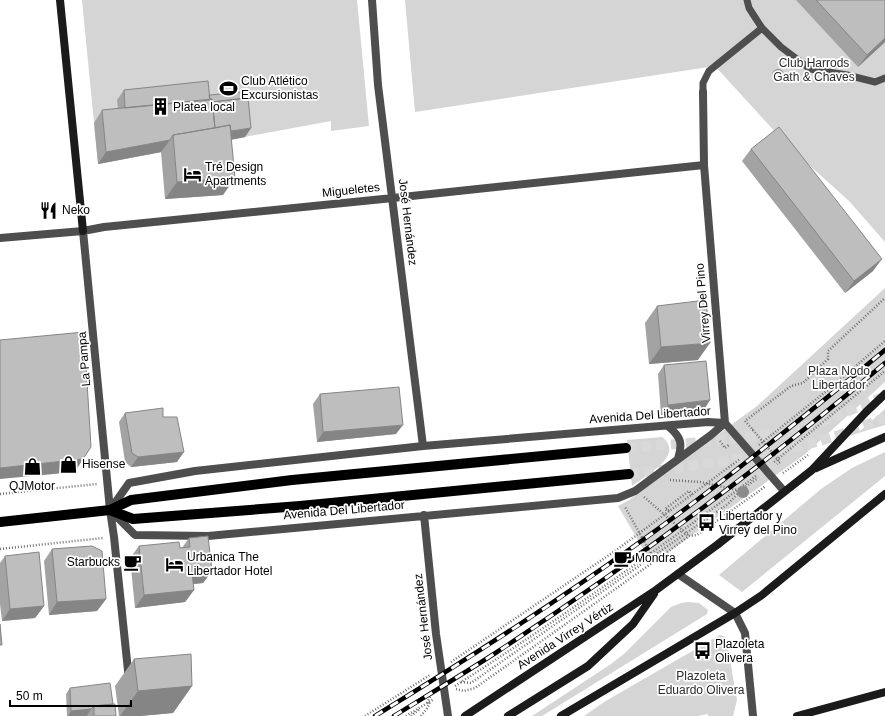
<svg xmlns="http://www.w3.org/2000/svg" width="885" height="716" viewBox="0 0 885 716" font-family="Arial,sans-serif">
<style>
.green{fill:#d5d5d5}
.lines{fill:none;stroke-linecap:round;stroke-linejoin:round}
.primary-tunnel{stroke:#d9d9d9;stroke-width:10;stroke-dasharray:10 5;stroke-linecap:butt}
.path{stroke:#707070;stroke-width:2.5;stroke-dasharray:1 2;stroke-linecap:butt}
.lane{stroke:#4e4e4e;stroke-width:7}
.street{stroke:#4e4e4e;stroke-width:8}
.secondary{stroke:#1b1b1b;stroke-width:8}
.primary{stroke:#000;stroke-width:10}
.rail-casing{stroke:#000;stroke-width:4.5}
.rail{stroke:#fff;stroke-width:3;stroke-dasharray:9;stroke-linecap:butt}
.tree{fill:#8b8b8b}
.wall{fill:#a3a3a3}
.shaded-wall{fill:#858585}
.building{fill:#bebebe;stroke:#858585}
.labels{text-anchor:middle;stroke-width:3.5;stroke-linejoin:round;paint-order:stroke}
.park-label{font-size:12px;fill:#2c2c2c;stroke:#fff}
.poi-label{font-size:12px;fill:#000;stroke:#fff;text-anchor:start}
.street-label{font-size:12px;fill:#000;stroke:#fff}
</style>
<rect width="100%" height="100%" fill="#fff"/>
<!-- green -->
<path class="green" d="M82 0H357L369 126 331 131V121L98 164Z
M405 0H885V242L849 201 788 146 715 66 415 112Z
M885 288V382L804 455 652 564 618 506 629 500 757 406Z
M885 409V425L858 433Z
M662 437C668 441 672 449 667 457 662 466 642 479 632 486L627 440Z
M885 452V476L742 592 719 575 821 489 852 468Z
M688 602 699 603 708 610 707 614 542 716H532L611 664 625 653 671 607 681 603Z
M720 635 726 637 737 700 733 716H708V714L698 716H584L604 702Z"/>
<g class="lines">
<!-- primary-tunnel -->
<path class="primary-tunnel" d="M626 448 702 442 754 436 787 430 818 423 881 398
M629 474C691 466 755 459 816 442 839 436 862 426 885 418"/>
<!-- path -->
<path class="path" d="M752 430H753L745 421 791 386 803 383 828 359V351L885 298
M753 430 780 462 777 464
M720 441 725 448 729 445
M759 445 829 389 885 341
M774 462 885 371
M783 473 808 455
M670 480 700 482 738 490
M0 494 97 484
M644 497 689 536
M669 510 668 511 665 509 689 491 693 495
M0 549 103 538
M655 561 689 536 697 535 766 486
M451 662 615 551 740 459
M461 682 471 683 728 504 741 490 758 478
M455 686C558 620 658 550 756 476
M456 689 464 691 475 688 655 561 625 507
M427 703 433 691
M365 716 430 675
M406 716 434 699
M411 716 420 709
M421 716 428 707 430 702"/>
<!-- lane -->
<path class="lane" d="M747 0 749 8 762 28 781 47 810 69 847 75 875 82 885 78
M703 92V83L709 71 762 28"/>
<!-- street -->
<path class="street" d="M372 0 378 85 423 446
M703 92 704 165 725 423 784 491
M83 231 110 510 114 537 129 680
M0 238 83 231 104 227 393 198 704 165
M668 426C681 437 683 443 678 459
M110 510 129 483 195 471 423 446 708 422 725 423
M112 512 135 535 208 536 618 498 635 491 711 435 725 423
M424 515 436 634 448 716
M678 574 735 613 745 633 753 716"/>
<!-- secondary -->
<path class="secondary" d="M60 0 83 231
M816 468 885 437
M465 716 656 590 717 545 812 470 866 412 885 394
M508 716 588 666 633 624 654 594
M561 716 735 613 762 595 885 494
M797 716 885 692"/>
<!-- primary -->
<path class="primary" d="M110 510 133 519 300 506 629 474
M0 522 110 510 131 500 292 480 626 448"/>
<defs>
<path id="rail" d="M375 716C484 649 591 580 693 503 758 454 822 402 885 350
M394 716C428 695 463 674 497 652 632 563 762 467 885 363"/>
</defs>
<!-- rail casing -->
<use href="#rail" class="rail-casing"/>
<!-- rail -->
<use href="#rail" class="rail"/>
</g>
<!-- trees -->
<g class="tree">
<circle cx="778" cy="75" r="6"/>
<circle cx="743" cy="492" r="6"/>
</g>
<!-- wall -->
<path class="wall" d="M796 0H885V42L858 67Z
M124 90 246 98 251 128 245 137 231 140 223 195 165 199 161 152 98 164 94 123 102 110 118 109 117 100Z
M751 149 873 271 845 293 742 161Z
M657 306 698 360 649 364 645 323Z
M664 365 704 410 661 415 658 374Z
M320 394 396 434 317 442 313 404Z
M125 413 163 417 177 462 131 467 125 462 119 422Z
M189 538 212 571 203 583 193 584 194 590 185 602 135 608 130 558 139 546 182 548Z
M52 549 106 599 97 611 49 615 44 561Z
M5 556 44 606 35 618 2 621 0 604V563Z
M134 659 192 686 173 713 140 716H119L115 686Z
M70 688 113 704 116 716H67L66 694Z"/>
<!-- shaded-wall -->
<path class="shaded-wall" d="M885 38V42L858 67 867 55Z
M251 128 245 137 207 144 213 135Z
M170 140 161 152 98 164 106 152Z
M235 178 223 195 165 199 177 182Z
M882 259 873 271 845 293 854 281Z
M710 343 698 360 649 364 661 347Z
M710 400 704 410 661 415 668 405Z
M403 425 396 434 317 442 323 432Z
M184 452 177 462 131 467 138 457Z
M83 459 75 472 0 479V468Z
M212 571 203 583 183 585 192 573Z
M194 590 185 602 135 608 144 595Z
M106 599 97 611 49 615 57 602Z
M44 606 35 618 2 621 10 609Z
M192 686 173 713 140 716H120L138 691Z
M91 709 87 716H68L71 711Z"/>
<!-- building -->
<path class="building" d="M816 0H885V38L867 55Z
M208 81 210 100 125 108 124 90Z
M245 92 246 98 212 102V99L210 100 209 95Z
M248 98 251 128 231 131 230 125 215 128 212 102Z
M212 99 215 128 173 135 170 140 106 152 102 110Z
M230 125 235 178 177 182 173 135Z
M779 127 882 259 854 281 751 149Z
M706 300 710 343 661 347 657 306Z
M84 332 91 447 83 459 0 468V340Z
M706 361 710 400 668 405 664 365Z
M399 387 403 425 323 432 320 394Z
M163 408V417H177L184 452 138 457 132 453 125 413Z
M208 536 212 571 192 573 194 590 144 595 139 546 179 542 180 548 190 547 189 538Z
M92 546 102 551 106 599 57 602 52 549Z
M39 552 44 606 10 609 5 556Z
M0 624 2 645H0Z
M191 654 192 686 138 691 134 659Z
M110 683 113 704 94 706 91 709 71 711 70 688Z
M115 704 116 716H94V706Z"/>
<!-- icons -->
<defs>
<symbol id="stadium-bare" viewBox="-9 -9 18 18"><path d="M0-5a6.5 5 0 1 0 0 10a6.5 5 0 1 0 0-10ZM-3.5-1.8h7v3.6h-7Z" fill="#000" stroke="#fff" stroke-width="2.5" paint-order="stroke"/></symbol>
<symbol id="building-bare" viewBox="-9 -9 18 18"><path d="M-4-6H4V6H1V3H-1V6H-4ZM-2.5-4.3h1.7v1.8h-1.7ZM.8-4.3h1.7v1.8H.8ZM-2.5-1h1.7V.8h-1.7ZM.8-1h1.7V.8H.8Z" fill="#000" stroke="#fff" stroke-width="2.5" paint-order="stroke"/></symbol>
<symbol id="hotel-bare" viewBox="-9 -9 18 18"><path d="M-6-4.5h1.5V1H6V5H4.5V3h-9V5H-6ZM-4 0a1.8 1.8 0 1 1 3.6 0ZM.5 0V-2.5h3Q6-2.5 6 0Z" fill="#000" stroke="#fff" stroke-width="2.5" paint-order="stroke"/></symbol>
<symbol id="restaurant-bare" viewBox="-9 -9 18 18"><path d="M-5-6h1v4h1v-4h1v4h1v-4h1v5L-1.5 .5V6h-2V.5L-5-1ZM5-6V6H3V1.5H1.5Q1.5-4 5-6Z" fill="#000" stroke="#fff" stroke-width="2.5" paint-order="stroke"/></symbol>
<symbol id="shop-bare" viewBox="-9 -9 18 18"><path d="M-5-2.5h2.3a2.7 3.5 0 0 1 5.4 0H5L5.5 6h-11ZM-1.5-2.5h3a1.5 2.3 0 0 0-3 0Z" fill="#000" stroke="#fff" stroke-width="2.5" paint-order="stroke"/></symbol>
<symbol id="bus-bare" viewBox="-9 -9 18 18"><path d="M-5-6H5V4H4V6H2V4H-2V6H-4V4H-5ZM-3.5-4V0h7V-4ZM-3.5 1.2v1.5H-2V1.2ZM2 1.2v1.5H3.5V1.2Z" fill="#000" stroke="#fff" stroke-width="2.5" paint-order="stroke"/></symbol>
<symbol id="cafe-bare" viewBox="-9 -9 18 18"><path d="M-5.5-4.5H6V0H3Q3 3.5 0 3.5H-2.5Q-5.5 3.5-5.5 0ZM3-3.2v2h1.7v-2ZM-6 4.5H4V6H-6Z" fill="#000" stroke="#fff" stroke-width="2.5" paint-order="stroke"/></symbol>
</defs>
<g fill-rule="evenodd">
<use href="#stadium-bare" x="216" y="76" width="25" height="25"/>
<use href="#building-bare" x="148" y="94" width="25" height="25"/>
<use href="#hotel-bare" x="180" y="162" width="25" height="25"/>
<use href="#restaurant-bare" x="36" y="198" width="25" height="25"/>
<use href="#shop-bare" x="56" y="452" width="25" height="25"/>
<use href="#shop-bare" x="20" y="454" width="25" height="25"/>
<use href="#bus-bare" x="694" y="510" width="25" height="25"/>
<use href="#cafe-bare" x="610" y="546" width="25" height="25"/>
<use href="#cafe-bare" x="120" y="550" width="25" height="25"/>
<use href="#hotel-bare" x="162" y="552" width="25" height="25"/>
<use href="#bus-bare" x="690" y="638" width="25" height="25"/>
</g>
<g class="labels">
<!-- park labels -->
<g class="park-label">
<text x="814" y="67">Club Harrods<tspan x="814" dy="14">Gath &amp; Chaves</tspan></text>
<text x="839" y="375">Plaza Nodo<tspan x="839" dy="14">Libertador</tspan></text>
<text x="701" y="680">Plazoleta<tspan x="701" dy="14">Eduardo Olivera</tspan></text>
</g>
<!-- poi labels -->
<g class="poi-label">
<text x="241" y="85">Club Atlético<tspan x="241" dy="14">Excursionistas</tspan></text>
<text x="173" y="111">Platea local</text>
<text x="205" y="171">Tré Design<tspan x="205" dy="14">Apartments</tspan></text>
<text x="62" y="214">Neko</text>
<text x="82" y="468">Hisense</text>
<text x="32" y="490" text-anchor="middle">QJMotor</text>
<text x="719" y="520">Libertador y<tspan x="719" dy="14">Virrey del Pino</tspan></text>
<text x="187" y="561">Urbanica The<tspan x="187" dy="14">Libertador Hotel</tspan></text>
<text x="635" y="562">Mondra</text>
<text x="120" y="566" text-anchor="end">Starbucks</text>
<text x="715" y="648">Plazoleta<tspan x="715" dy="14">Olivera</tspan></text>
</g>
<!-- street labels -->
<g class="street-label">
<text transform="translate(351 190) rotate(-6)" y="4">Migueletes</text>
<text transform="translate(408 222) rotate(83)" y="4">José Hernández</text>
<text transform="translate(703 303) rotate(-95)" y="4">Virrey Del Pino</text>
<text transform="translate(84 359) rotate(-95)" y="4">La Pampa</text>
<text transform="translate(650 415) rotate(-4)" y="4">Avenida Del Libertador</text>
<text transform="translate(344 510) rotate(-5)" y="4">Avenida Del Libertador</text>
<text transform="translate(423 617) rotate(-97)" y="4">José Hernández</text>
<text transform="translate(565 636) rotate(-33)" y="4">Avenida Virrey Vértiz</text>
</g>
</g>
<!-- scale -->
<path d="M10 700v6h121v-6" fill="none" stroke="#000000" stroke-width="2"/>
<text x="16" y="700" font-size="12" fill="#000000" stroke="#ffffff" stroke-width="3" paint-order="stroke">50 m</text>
</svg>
